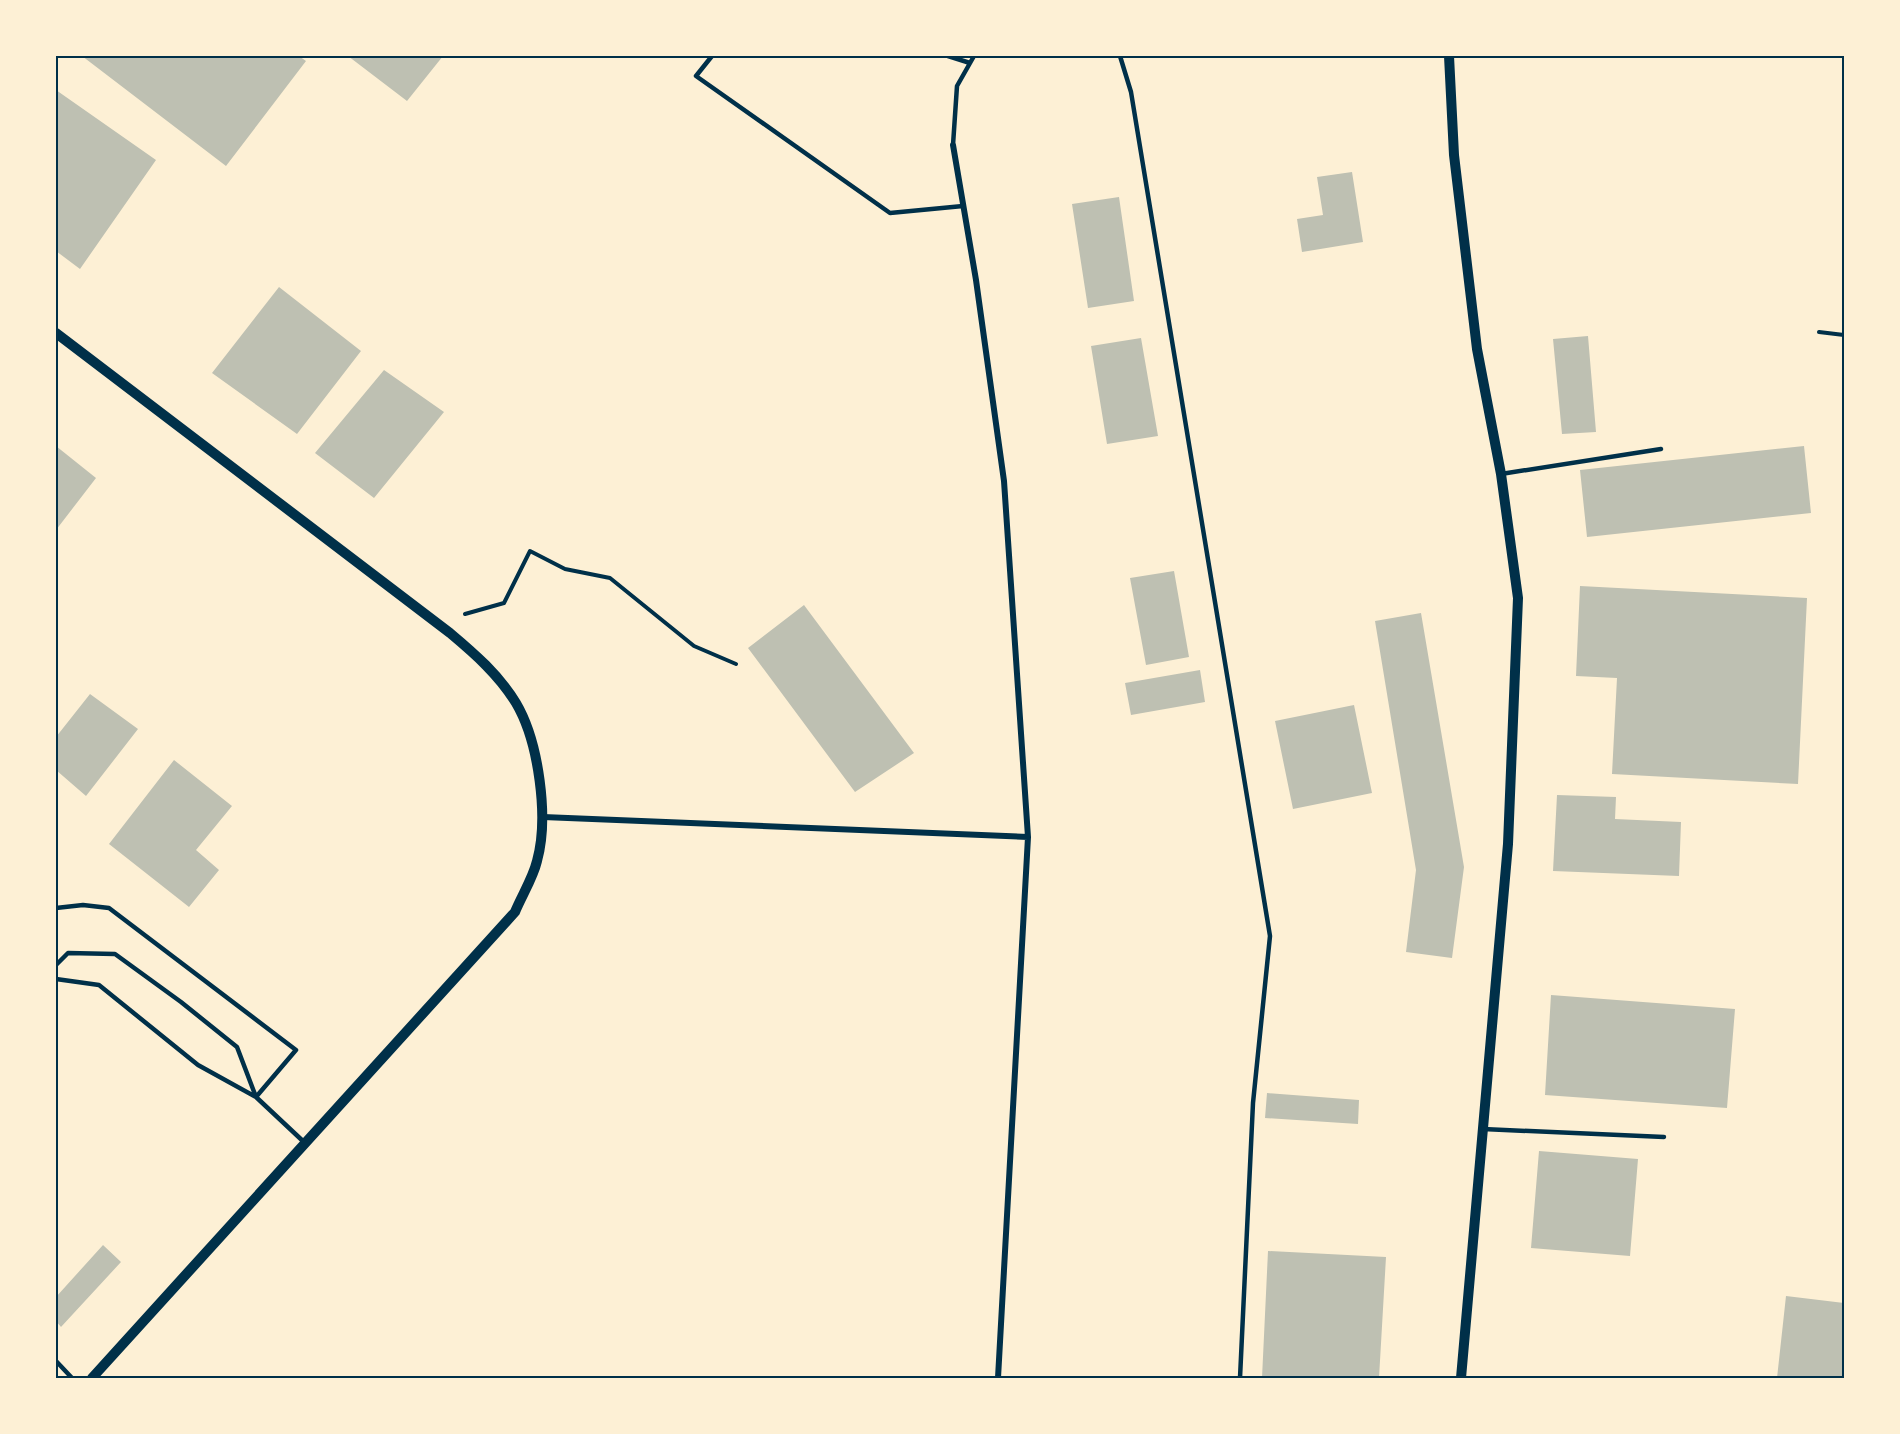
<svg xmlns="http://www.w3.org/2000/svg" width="1900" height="1434" viewBox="0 0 1900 1434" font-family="Overpass,sans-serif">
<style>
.building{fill:#bec0b2}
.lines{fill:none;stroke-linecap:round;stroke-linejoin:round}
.path{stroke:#003049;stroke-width:4}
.service{stroke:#003049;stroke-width:4.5}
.minor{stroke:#003049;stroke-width:6}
.tertiary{stroke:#003049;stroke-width:10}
.neatline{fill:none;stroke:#003049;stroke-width:2}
</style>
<rect width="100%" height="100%" fill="#fdf0d5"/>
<!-- building -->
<path class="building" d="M82 56H299L306 61 226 166Z
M348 56H443L407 101Z
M56 90 156 160 80 269 56 251Z
M1352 172 1363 242 1302 252 1297 219 1323 215 1317 177Z
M1119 197 1134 301 1088 308 1072 204Z
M279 287 361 351 297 434 212 373Z
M1588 336 1596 432 1562 434 1553 339Z
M1141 338 1158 436 1107 444 1091 346Z
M384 370 444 412 374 498 315 453Z
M56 446 96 478 56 530Z
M1804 446 1811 513 1587 537 1580 470Z
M1174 571 1189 657 1146 665 1130 578Z
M1580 586 1807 598 1798 784 1612 774 1617 678 1576 676Z
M804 605 914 753 855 792 748 648Z
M1421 613 1464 867 1452 958 1406 952 1416 870 1375 621Z
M1200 670 1205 702 1131 715 1125 683Z
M90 694 138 729 86 796 56 770V737Z
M1354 705 1372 793 1293 809 1275 721Z
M174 760 232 806 196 850 219 870 189 907 109 844Z
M1557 795 1616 797 1615 819 1681 822 1679 876 1553 871Z
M1551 995 1735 1009 1727 1108 1545 1095Z
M1267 1093 1359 1100 1358 1124 1265 1118Z
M1539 1151 1638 1159 1630 1256 1531 1248Z
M103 1245 121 1262 61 1327 56 1321V1297Z
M1268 1251 1386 1257 1379 1378H1262Z
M1786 1296 1844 1303V1378H1777Z"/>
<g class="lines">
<!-- path -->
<path class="path" d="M1819 332 1844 335
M465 614 504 603 530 551 565 569 610 578 694 646 736 664"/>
<!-- service -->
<path class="service" d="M712 56 696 76 890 213 963 206
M948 56 970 63
M1120 56 1131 92 1270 936 1253 1103 1240 1378
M953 145 957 86 974 56
M1501 474 1661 449
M56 908 83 905 109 908 296 1050 256 1097 237 1047 181 1002 115 954 68 953 56 965
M56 979 99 985 198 1065 256 1097 305 1143
M1483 1129 1664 1137
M56 1361 72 1378"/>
<!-- minor -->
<path class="minor" d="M953 145 976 280 1004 481 1028 837
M543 817 1028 837 998 1378"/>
<!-- tertiary -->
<path class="tertiary" d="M1449 56 1454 155 1477 349 1501 474 1518 598 1508 844 1461 1378
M56 333 450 633C475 654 499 675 516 703 539 742 549 818 537 861 533 878 522 895 515 912L92 1378"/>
</g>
<!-- border -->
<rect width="1900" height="1434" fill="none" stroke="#fdf0d5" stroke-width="114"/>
<rect x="57" y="57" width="1786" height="1320" class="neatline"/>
</svg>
